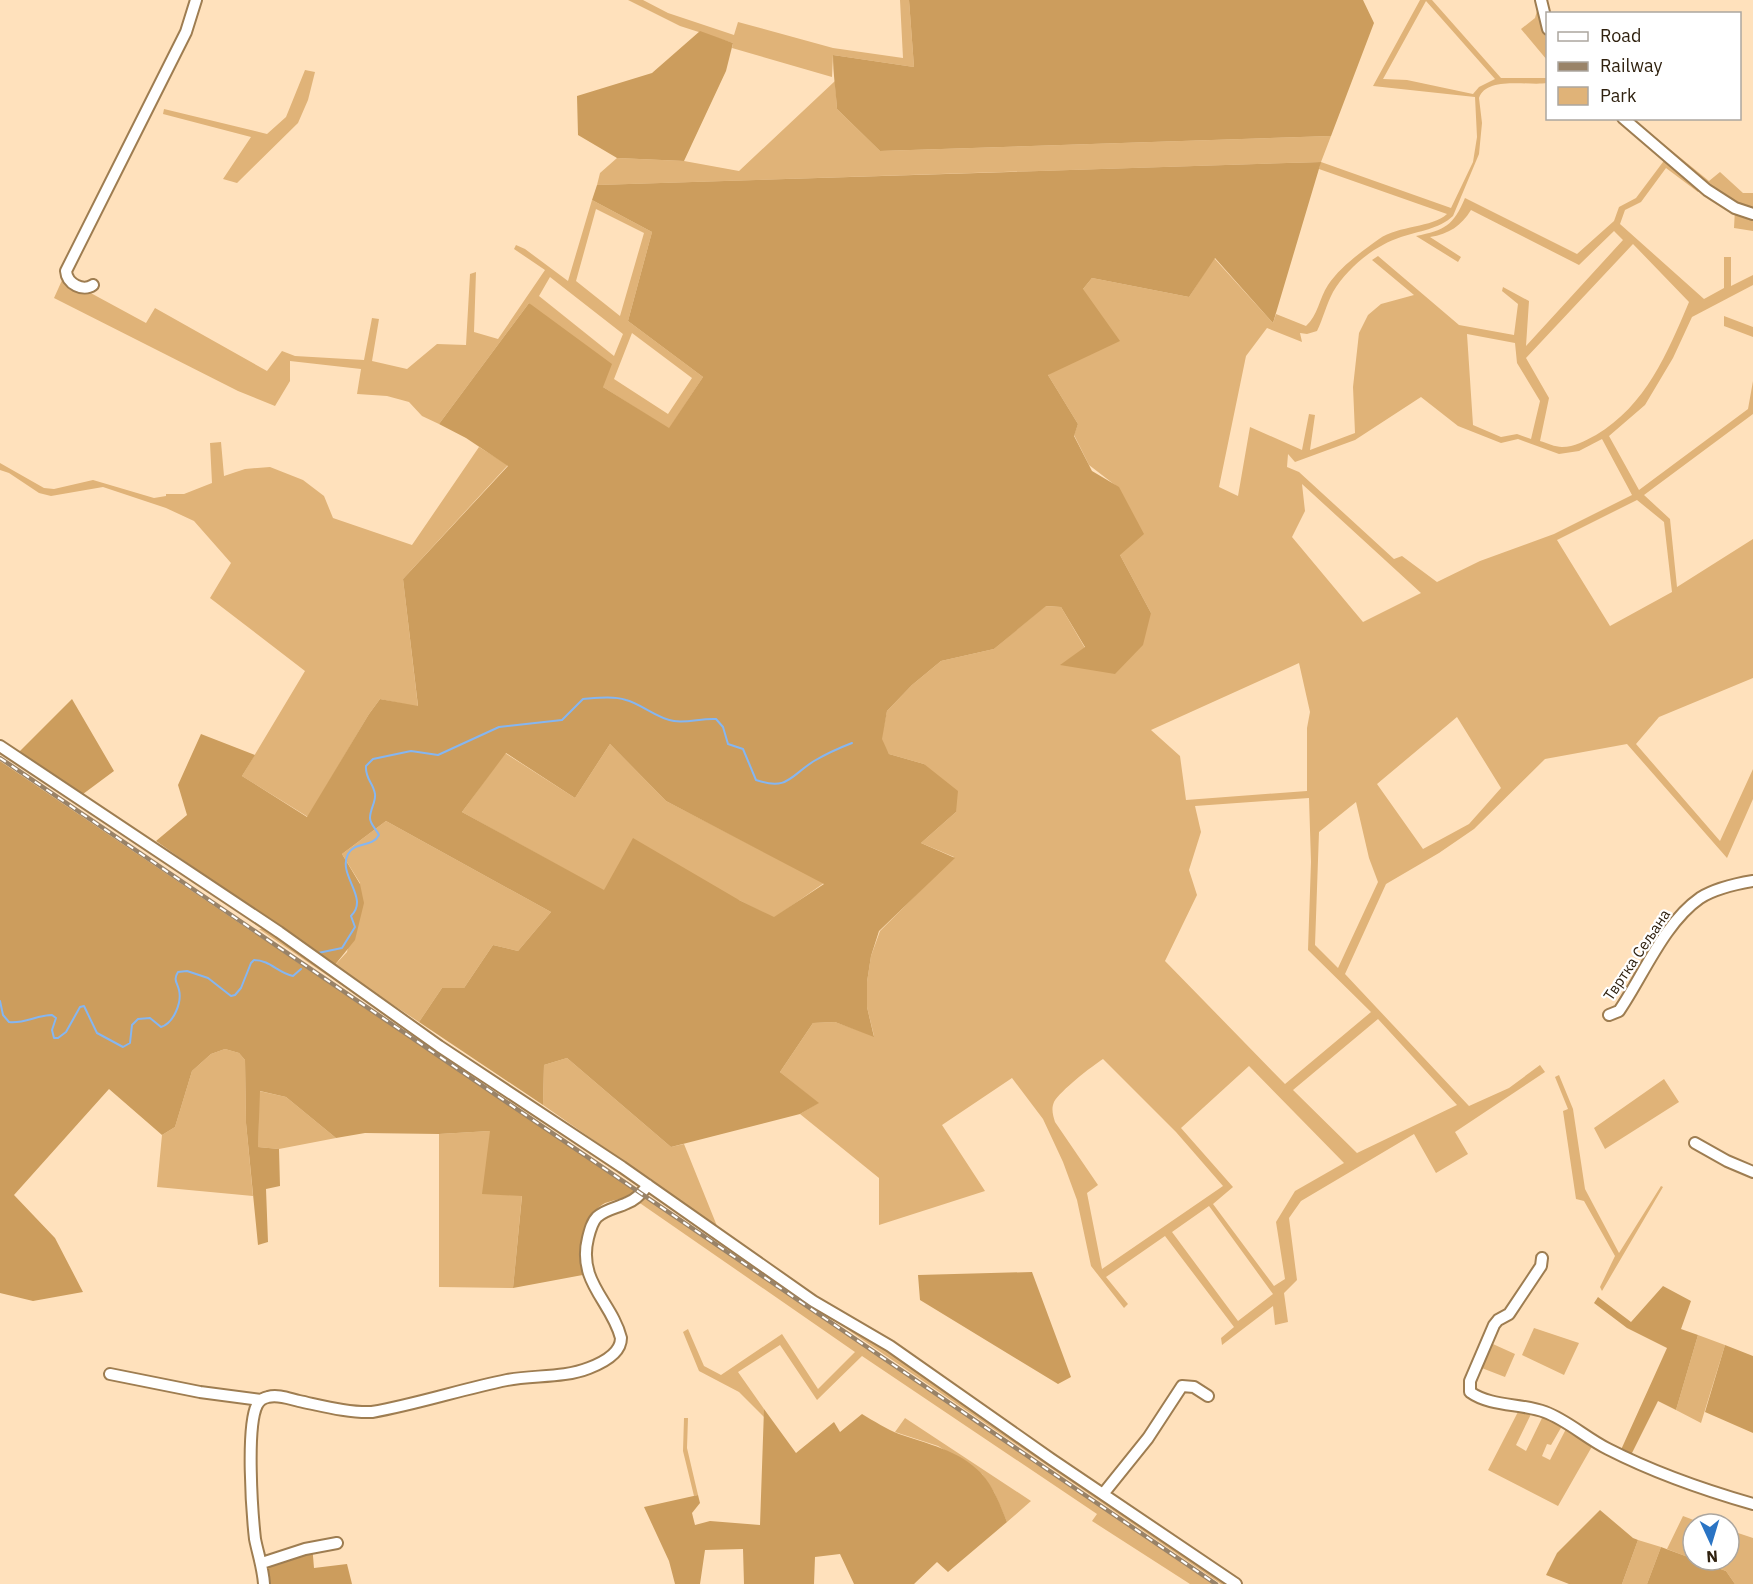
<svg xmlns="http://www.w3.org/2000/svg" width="1753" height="1584" viewBox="0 0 1753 1584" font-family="'IBM Plex Sans',sans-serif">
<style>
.green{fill:#e0b378;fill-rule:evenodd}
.forest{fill:#cc9d5d;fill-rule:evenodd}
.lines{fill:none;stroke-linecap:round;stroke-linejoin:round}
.stream{stroke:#85b6f1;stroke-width:2}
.minor-casing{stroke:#9e7d51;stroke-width:14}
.minor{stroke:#fff;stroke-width:10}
.rail-casing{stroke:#998368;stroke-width:4.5}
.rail{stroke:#fff;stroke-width:2;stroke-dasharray:7;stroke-linecap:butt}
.labels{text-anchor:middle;stroke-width:4.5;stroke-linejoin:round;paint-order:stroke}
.street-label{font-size:15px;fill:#2f210f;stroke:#fff}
</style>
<rect width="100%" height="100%" fill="#ffe1bc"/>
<!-- green -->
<path class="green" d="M628 0H643L668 13 734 35 738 22 833 48 903 58 900 0H909L914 67 833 55 832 77 732 48 733 43 680 26Z
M1420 0H1432L1501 78H1547V83C1529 86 1486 76 1479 98L1482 123 1479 154 1453 216C1439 229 1419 231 1401 237 1374 246 1348 267 1333 292 1326 305 1323 319 1317 331L1307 334 1300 333 1302 342 1267 328 1246 356 1219 487 1238 496 1250 427 1302 450 1309 414 1315 415 1310 450 1355 433 1353 387 1359 333 1368 315 1381 304 1414 295 1372 260 1378 256 1459 325 1514 335 1518 304 1502 291 1503 287 1529 301 1526 346 1623 240 1614 231 1579 265 1471 210C1461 226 1449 234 1430 237L1461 257 1458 262 1416 236C1445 230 1453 226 1465 198L1577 254 1614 221 1619 207 1636 198 1666 158 1702 188 1698 192 1666 168 1641 202 1625 210 1620 224 1704 299 1724 288V257H1731V286L1753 275V285L1692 317 1673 358 1645 405 1609 436 1639 490 1748 409 1753 381V414L1644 495 1670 519 1677 587 1753 539V678L1659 717 1636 744 1720 841 1753 769V799L1727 858 1627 744 1545 759 1474 829 1439 853 1386 884 1345 974 1469 1106 1509 1088 1540 1065 1545 1072 1455 1132 1468 1154 1436 1173 1414 1134 1301 1201 1289 1218 1297 1280 1284 1293 1288 1322 1275 1325 1273 1306 1222 1345 1221 1338 1234 1327 1165 1236 1106 1277 1128 1304 1124 1308 1091 1266 1077 1200 1063 1162 1043 1119 1012 1078 942 1125 985 1191 879 1225V1178L800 1114 818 1103 780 1072 813 1023 835 1022 874 1036 867 1007V982L871 956 880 931 954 857 921 843 956 812 924 764 889 754 881 739 887 711 912 685 941 661 994 649 1045 606 1061 607 1085 648 1061 665 1151 613 1120 555 1115 485 1089 465 1074 435 1078 424 1048 375 1083 289 1092 278 1189 297 1214 258 1273 323 1276 314 1306 326C1318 315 1319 299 1328 285 1340 267 1361 252 1379 239 1399 225 1432 228 1447 214L1319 169 1320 162 597 185 600 173 617 158 684 161 739 171 835 81 837 109 880 151 1331 136 1321 162 1451 208 1473 162 1477 137 1475 97 1373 86ZM1426 1 1495 79 1479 87 1473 94 1407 80 1383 79ZM1633 244 1689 302C1667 354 1646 405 1596 435 1584 441 1575 447 1562 447 1555 447 1547 443 1540 441L1549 398 1526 358ZM1467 334 1515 343 1517 363 1540 401 1531 439 1517 434 1501 437 1473 425ZM1421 397 1458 426 1501 443 1518 439 1559 454 1579 451 1602 439 1632 495 1554 534 1480 561 1437 582 1402 556 1394 559 1299 472 1287 467 1288 454 1295 462 1355 440ZM1302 484 1421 593 1363 622 1292 537 1305 511ZM1637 500 1664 522 1672 592 1610 626 1557 540ZM1299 663 1310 712 1307 728V791L1186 800 1180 756 1151 730ZM1457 717 1501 788 1469 824 1423 849 1377 784ZM1309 798 1311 862 1308 950 1371 1012 1285 1084 1165 961 1197 895 1189 870 1201 832 1195 806ZM1356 802 1369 858 1378 882 1338 968 1315 945 1319 832ZM1378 1019 1457 1105 1357 1153 1293 1090ZM1103 1059 1176 1132 1223 1186 1102 1269 1087 1193 1098 1185 1055 1122C1053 1115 1051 1109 1054 1102 1060 1091 1092 1066 1103 1059ZM1249 1066 1344 1163 1295 1191 1276 1222 1285 1279 1274 1286 1213 1204 1233 1187 1181 1128ZM1209 1206 1273 1294 1238 1321 1172 1232Z
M1540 0 1547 41V60L1521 29 1535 18Z
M305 70 315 72 308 100 298 123 237 183 223 179 251 137 163 114 164 109 267 134 286 117Z
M1627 119H1633L1709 181 1720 172 1743 193H1753V231L1734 228 1735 209 1726 200Z
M592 200 652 232 628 321 703 377 669 429 603 387 529 303 439 424 422 416 409 402 387 396 357 394 361 369 290 361V381L275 406 238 391 54 298 63 278 146 323 155 308 267 371 282 351 295 356 364 360 372 318 379 319 372 361 407 369 437 344 466 345 470 274 476 272 474 332 498 339 545 270 514 249 516 245 525 249 568 281ZM596 209 644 233 620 316 576 281ZM550 277 623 334 614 356 539 296ZM632 333 692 378 668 414 614 379Z
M1724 316 1753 327V337L1724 326Z
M221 442 224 476 245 469 270 467 303 480 324 496 333 518 412 545 479 447 508 465 403 579 418 707 380 699 369 714 308 817 242 776 305 671 210 598 231 563 194 521 166 508 103 487 51 496 39 493 9 473 0 470V463L44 488 54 489 93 480 154 498 166 496V494H184L212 483 210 443Z
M610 744 666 801 824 883 774 918 739 900 604 891 462 812 505 753 575 798Z
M386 821 551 912 518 951 493 945 464 988H442L419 1022 334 966 347 952 360 883 342 854Z
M270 928 642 1180 640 1188 259 929Z
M225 1049 239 1053 245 1060 246 1123 253 1196 157 1187 162 1135 175 1127 192 1071 211 1054Z
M567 1058 671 1147 684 1144 717 1226 543 1105 544 1065Z
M1559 1075 1573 1109 1585 1189 1619 1253 1661 1186 1663 1187 1602 1291 1600 1287 1615 1256 1584 1201 1576 1199 1563 1111 1568 1109 1555 1077Z
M1664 1079 1679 1102 1605 1149 1594 1128Z
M259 1091 286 1097 336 1138 279 1149 258 1147Z
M490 1131 522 1195 513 1288 439 1287V1134Z
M646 1189 856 1327 1230 1584H1221L644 1191Z
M641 1194 1213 1584H1190L1092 1521 1097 1514 862 1356 817 1400 780 1345 738 1372 764 1409V1417L739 1392 699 1371 683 1332 688 1329 704 1366 721 1375 782 1334 818 1389 855 1352 634 1199Z
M1534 1328 1579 1343 1564 1375 1522 1355Z
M1698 1335 1725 1345 1701 1423 1676 1410Z
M1484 1340 1515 1354 1505 1377 1474 1365Z
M1520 1408 1533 1410 1516 1445 1526 1451 1543 1416 1562 1426 1551 1445 1547 1444 1542 1456 1550 1460 1566 1429 1594 1443 1558 1506 1488 1470Z
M684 1418H688L687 1448 698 1495 694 1496 683 1451Z
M905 1418 1031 1501 1007 1522 994 1492 982 1474 938 1446 895 1432Z
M1683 1516 1699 1522 1698 1524H1693V1559L1667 1549Z
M1738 1533 1753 1538V1584H1735L1726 1571 1697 1560H1729V1537L1735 1539Z
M1638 1540 1661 1547 1647 1584H1622Z"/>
<!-- forest -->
<path class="forest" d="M909 0H1363L1374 23 1331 136 880 151 837 109C836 91 833 74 833 55L914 67Z
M700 31 733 43 726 71 684 161 617 158 578 135 577 96 652 73Z
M1321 162 1273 323 1215 258 1189 297 1092 278 1083 289 1120 341 1048 375 1078 424 1074 436 1092 471 1119 487 1144 534 1120 555 1151 613 1143 645 1115 674 1060 665 1085 647 1061 607 1046 606 994 649 941 661 912 685 887 711 882 739 889 754 924 764 958 791 956 812 921 843 955 858 879 931 871 956 867 982V1007L874 1037 835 1022 813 1023 780 1072 819 1103 800 1114 671 1147 567 1058 544 1065 543 1105 419 1022 442 988H464L493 945 518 951 551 912 386 821 342 854 360 884 364 903 355 940 334 966 156 841 187 815 178 785 201 734 255 755 242 776 307 817 369 714 380 699 418 706 403 579 508 466 466 438 439 424 529 303 612 364 603 387 669 428 703 377 628 321 652 232 592 200 597 185ZM610 744 666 801 824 884 774 917 739 900 633 838 604 890 462 812 506 753 575 798Z
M72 699 114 771 83 794 19 752Z
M0 761 637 1192C628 1199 616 1199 605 1203 601 1205 598 1208 594 1212 577 1229 581 1253 588 1274L513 1288 522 1196 482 1194 490 1131 439 1134 365 1133 336 1138 286 1097 260 1091 258 1147 279 1149 280 1186 266 1189 268 1242 258 1245 246 1123 245 1060 239 1053 225 1049 211 1054 192 1071 175 1127 162 1135 109 1089 14 1195 55 1238 83 1292 33 1301 0 1293Z
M1032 1272 1071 1377 1058 1384 920 1300 918 1275Z
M1663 1286 1691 1301 1681 1329 1698 1335 1676 1410 1658 1401 1630 1457 1620 1452 1667 1348 1627 1328 1594 1303 1598 1297 1631 1322Z
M1725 1345 1753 1356V1433L1705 1412Z
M764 1409 796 1453 834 1422 840 1432 862 1414C874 1421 886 1429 899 1434 927 1444 959 1450 981 1473 994 1487 1000 1505 1007 1522L948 1572 937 1562 914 1584H854L840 1554 815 1557 814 1584H744L743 1549 705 1550 700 1584H675L669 1561 644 1507 698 1495 700 1503 692 1513 695 1525 710 1521 760 1525Z
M1600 1510 1633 1538 1638 1540 1622 1584H1569L1546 1575 1557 1553Z
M312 1544 314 1568 347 1564 352 1584H261V1569Z
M1661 1547 1726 1571 1735 1584H1647Z"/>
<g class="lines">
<!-- stream -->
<path class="stream" d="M318 953 342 948 355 927 351 916C370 898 337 875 348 854 355 841 372 848 379 835 376 829 370 824 370 818 370 809 376 802 375 794 373 782 365 779 366 766L373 759 411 751 438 755 499 727 562 720 583 699C597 698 613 696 626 700 642 704 657 719 674 721 688 723 702 718 716 719L723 727 728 744 743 749 756 780C788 791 790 776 814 761 826 754 839 748 852 743
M0 1001 3 1015 9 1022C24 1024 37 1015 52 1015L56 1018 52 1030 54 1038H58L66 1032 80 1007 84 1006 97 1033 123 1047 130 1043 132 1025 138 1019 150 1018 161 1027C174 1023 182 1002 179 990 177 982 173 980 178 972L187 971 208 978 231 996 235 995 241 988 251 963 254 960C270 960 278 973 293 976L301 969"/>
<defs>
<path id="minor" d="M1541 0 1548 29
M1623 118 1707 190 1735 208 1753 214
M93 285C83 292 67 284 66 271L186 32 196 0
M0 746 279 932 439 1046 622 1167 813 1301 890 1346 1051 1459 1236 1584
M1609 1015 1619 1011C1643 976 1664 923 1700 898 1716 888 1735 884 1753 881
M1695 1143 1727 1161 1753 1172
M1542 1258 1541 1266 1509 1314 1498 1320 1494 1325 1470 1381V1392C1491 1407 1521 1403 1545 1412 1567 1420 1586 1438 1608 1449 1653 1472 1704 1490 1753 1504
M110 1374 200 1392 261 1400
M1103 1494 1148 1438 1182 1386 1194 1387 1208 1396
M262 1563 305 1549 337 1543
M264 1584C263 1568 258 1554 255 1539 252 1512 246 1427 257 1405 259 1401 263 1398 268 1397 278 1394 290 1399 299 1401 323 1406 349 1413 372 1412 418 1404 462 1389 507 1380 534 1375 564 1378 589 1368 602 1363 621 1354 621 1338 612 1302 577 1282 588 1238 590 1230 592 1222 597 1217 606 1209 617 1208 627 1203 636 1200 642 1193 648 1185"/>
</defs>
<!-- minor casing -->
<use href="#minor" class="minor-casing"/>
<!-- minor -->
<use href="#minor" class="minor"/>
<defs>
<path id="rail" d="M0 758 1216 1584"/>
</defs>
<!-- rail casing -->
<use href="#rail" class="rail-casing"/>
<!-- rail -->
<use href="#rail" class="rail"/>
</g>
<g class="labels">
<!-- street labels -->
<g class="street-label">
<text transform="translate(1637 955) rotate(-56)" y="5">Твртка Сељана</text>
</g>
</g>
<!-- legend -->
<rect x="1546" y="12" width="195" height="108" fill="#ffffff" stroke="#aca69f" stroke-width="1.5"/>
<rect x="1558" y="32" width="30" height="9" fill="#ffffff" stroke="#aca69f" stroke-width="1.5"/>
<text x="1600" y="42" font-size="18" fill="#2f210f">Road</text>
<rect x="1558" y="62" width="30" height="9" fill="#998368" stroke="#aca69f" stroke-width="1.5"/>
<text x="1600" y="72" font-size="18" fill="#2f210f">Railway</text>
<rect x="1558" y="87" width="30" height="18" fill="#e0b378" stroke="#aca69f" stroke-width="1.5"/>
<text x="1600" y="102" font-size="18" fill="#2f210f">Park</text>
<!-- north arrow -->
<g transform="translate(1711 1542) rotate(176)"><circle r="28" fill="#ffffff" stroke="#aca69f" stroke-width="1.5"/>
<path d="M0-4.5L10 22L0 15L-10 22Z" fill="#2a74c4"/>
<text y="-9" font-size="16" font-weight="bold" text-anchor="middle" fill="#2f210f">N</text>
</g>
</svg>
